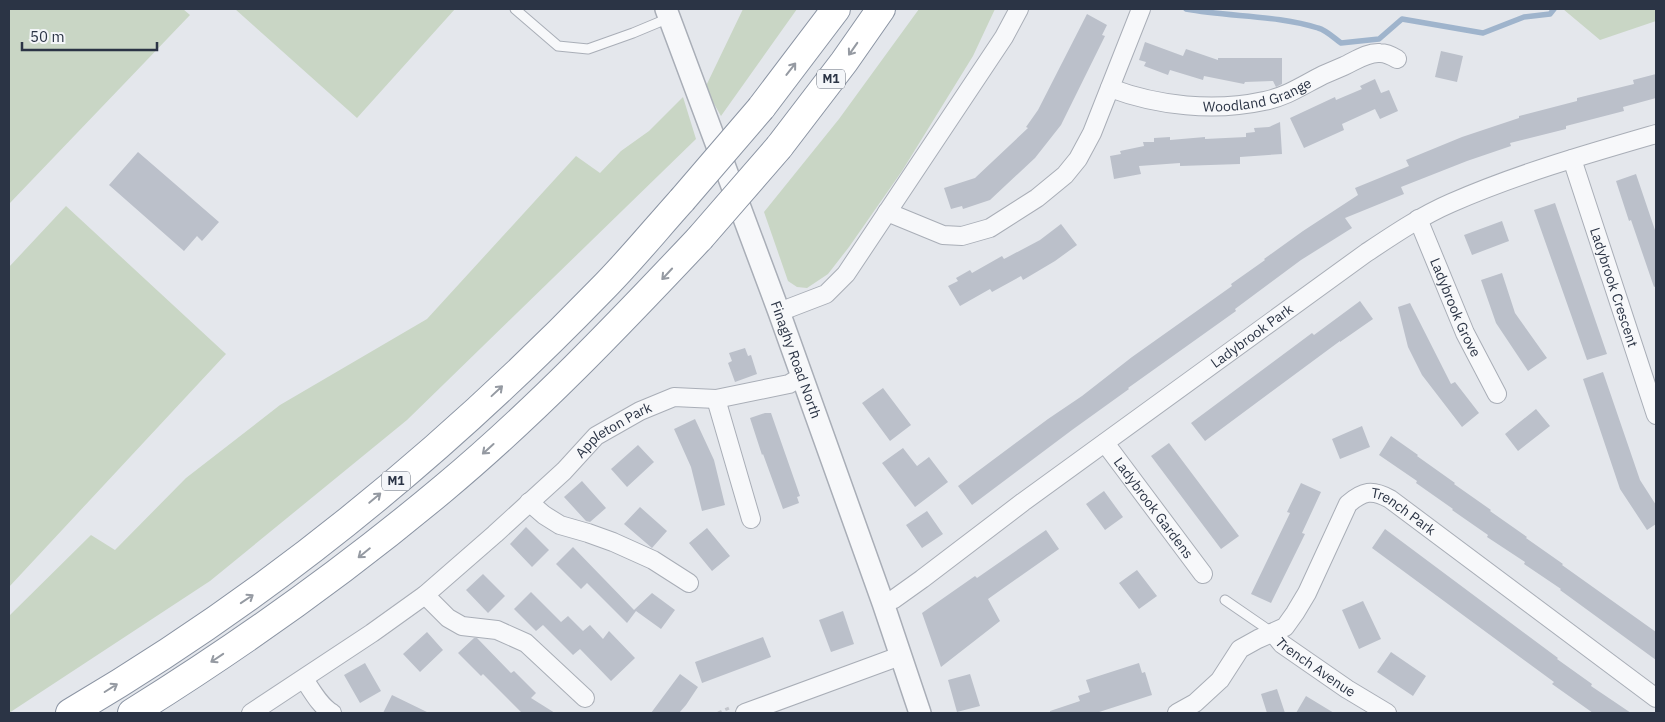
<svg xmlns="http://www.w3.org/2000/svg" width="1665" height="722" viewBox="0 0 1665 722" font-family="'IBM Plex Sans',sans-serif">
<style>
.green{fill:#c9d6c5}
.lines{fill:none;stroke-linecap:round;stroke-linejoin:round}
.stream{stroke:#9fb4cc;stroke-width:5.5}
.building{fill:#bbc0ca}
.service-casing{stroke:#a9aeb7;stroke-width:11}
.minor-casing{stroke:#a9aeb7;stroke-width:20}
.tertiary-casing{stroke:#a9aeb7;stroke-width:24}
.motorway-casing{stroke:#8b94a3;stroke-width:30}
.path{stroke:#c2c5cb;stroke-width:3;stroke-dasharray:4 4;stroke-linecap:butt}
.service{stroke:#f7f8fa;stroke-width:9}
.minor{stroke:#f7f8fa;stroke-width:18}
.tertiary{stroke:#f7f8fa;stroke-width:21}
.motorway{stroke:#fff;stroke-width:28}
.motorway-bridge-casing{stroke:#8b94a3;stroke-width:30;stroke-linecap:butt}
.motorway-bridge{stroke:#fff;stroke-width:28}
.oneway{stroke:#959aa2}
.labels{text-anchor:middle;stroke-width:4.5;stroke-linejoin:round;paint-order:stroke}
.shield{fill:#f4f6f9;stroke:#676e7b;stroke-width:1}
.shield-label{font-size:12px;font-weight:bold;fill:#2b3445}
.street-label{font-size:14px;fill:#2b3445;stroke:#f4f6f9}
</style>
<rect width="100%" height="100%" fill="#e4e7ec"/>
<!-- green -->
<path class="green" d="M9 9H183L190 15 9 204Z
M235 9H455L357 118Z
M743 9H797L721 116 705 88Z
M919 9H995L973 56 902 171 849 247 828 274 807 288 797 287 788 281 764 212 839 119Z
M1563 9H1656V21L1600 40Z
M683 97 696 139 407 420 210 581 9 713V616L91 535 115 550 186 478 280 405 427 319 576 156 600 173 621 151 649 131Z
M66 206 226 354 9 587V267Z"/>
<g class="lines">
<!-- stream -->
<path class="stream" d="M1186 9C1229 17 1278 15 1318 28 1326 30 1334 38 1341 43L1379 39 1402 19 1483 33 1524 17 1550 14 1554 9"/>
</g>
<!-- building -->
<path class="building" d="M1087 14 1107 25 1102 35 1105 36 1061 125 1035 158 990 200 963 209 962 206 951 209 944 188 975 178 1028 128 1026 127 1038 110Z
M1145 42 1183 56 1186 49 1218 60V58H1282V84L1276 87 1273 81 1245 82 1244 84 1204 76 1203 80 1170 70 1168 75 1144 66 1146 62 1139 60Z
M1441 51 1463 56 1457 82 1435 77Z
M1656 74V98L1623 107 1624 111 1566 126V129L1510 143 1511 146 1467 161 1401 187 1404 194 1345 218 1352 228 1301 260 1235 309 1236 311 1128 388 1129 389 1072 430 972 505 958 486 1048 419 1082 396 1132 357 1232 286 1231 284 1265 260 1264 259 1303 231 1358 195 1355 188 1409 166 1406 160 1462 137 1519 118V116L1577 101V98L1634 84 1633 80Z
M1375 79 1381 93 1389 90 1398 111 1380 119 1375 109 1342 124 1344 130 1304 148 1290 118 1335 97 1336 100 1362 89 1360 86Z
M1280 122 1282 154 1240 157V164L1180 166V163L1139 166 1141 174 1114 179 1110 156 1121 154 1120 151 1144 146 1143 142H1154V138L1170 137V140L1205 137V139L1246 137V133L1255 132 1254 128 1269 127Z
M138 152 219 222 202 241 197 236 184 251 109 185Z
M1636 174 1656 233V286L1654 287 1631 220 1629 221 1616 181Z
M1555 203 1607 354 1587 360 1534 210Z
M1502 221 1509 241 1472 255 1464 235Z
M1061 224 1077 245 1055 261 1023 280 1021 276 992 292 990 289 960 306 948 286 958 281 956 278 970 270 972 273 1002 256 1004 259 1040 240Z
M1502 273 1515 313 1547 358 1528 371 1496 323 1481 280Z
M1360 301 1373 319 1340 342V341L1205 441 1191 423 1312 333 1314 335Z
M1410 303 1451 384 1455 382 1479 413 1462 427 1422 375 1408 347 1398 307Z
M745 348 748 356 751 355 757 374 735 382 728 363 732 361 729 353Z
M1603 372 1640 480 1656 505V524L1647 530 1620 489 1583 379Z
M883 388 911 425 890 441 862 403Z
M1536 409 1550 426 1518 451 1505 434Z
M765 413H771L800 496 797 497 799 503 783 509 763 454 762 455 750 418Z
M695 419 714 460 725 505 702 511 691 467 674 429Z
M1362 426 1370 447 1340 459 1332 439Z
M1391 436 1418 455 1417 456 1455 483 1454 484 1491 510 1490 511 1527 537 1526 538 1563 564 1562 565 1656 632V660L1560 590 1561 589 1524 564 1525 562 1487 537 1488 535 1452 510 1453 509 1416 483 1417 481 1379 455Z
M1169 443 1239 536 1221 549 1151 456Z
M638 445 654 462 627 487 611 469Z
M903 448 917 466 929 457 948 482 915 507 882 463Z
M582 481 606 508 590 522 586 521 564 497Z
M1301 483 1321 492 1302 533 1305 534 1271 603 1251 594 1290 513 1287 512Z
M1104 491 1123 517 1105 530 1086 504Z
M640 507 667 531 652 548 624 524Z
M927 511 943 534 922 548 906 525Z
M526 527 549 550 532 567 510 544Z
M707 528 730 556 712 571 689 543Z
M1385 529 1558 658 1557 659 1592 684 1591 686 1631 713H1593L1552 684 1554 682 1372 548Z
M1046 530 1059 549 988 599 1000 621 941 667 922 613 975 576 977 578Z
M573 547 634 610 652 593 675 610 661 629 636 611 627 623 587 583 581 589 556 564Z
M1137 570 1157 596 1139 609 1119 583Z
M483 574 505 596 488 613 466 590Z
M531 592 561 622 568 616 583 631 590 625 603 639 609 631 635 658 611 681 580 649 573 655 543 625 536 631 514 609Z
M1363 601 1381 639 1359 649 1342 610Z
M843 611 854 644 831 652 819 620Z
M427 632 443 650 420 672 403 654Z
M763 637 771 657 702 683 695 662Z
M474 638H477L511 673 514 671 536 693 531 698 555 713H522L483 674 481 676 458 653Z
M1391 652 1426 676 1413 696 1377 672Z
M365 663 381 691 360 703 344 675Z
M1139 663 1142 673 1145 672 1152 695 1096 713H1050V711L1080 701 1078 696 1090 692 1086 680Z
M680 674 698 687 686 705 679 713H651Z
M970 674 980 706 957 712 948 680Z
M1277 689 1285 713H1267L1261 694Z
M392 695 429 713H383Z
M1306 696 1334 713H1296Z"/>
<g class="lines">
<defs>
<path id="service" d="M515 9 558 46 588 49 633 33 669 18
M1225 600 1273 633"/>
<g id="minor">
<path id="s1" d="M1110 88C1158 106 1214 112 1264 101 1286 97 1303 85 1323 75 1330 72 1337 69 1344 66 1355 61 1367 52 1380 53 1387 53 1392 56 1397 59"/>
<path id="s2" d="M1572 159 1656 415"/>
<path d="M887 212 943 235 962 236 990 228 1037 198 1065 175 1078 159 1092 133 1141 9"/>
<path id="s3" d="M1418 219 1465 333 1497 394"/>
<path d="M779 312 826 294 846 274 1004 37 1019 9"/>
<path d="M716 399 751 519"/>
<path id="s4" d="M1105 443 1203 574"/>
<path d="M529 502 544 515 560 525 588 533 613 542 653 560 689 583"/>
<path d="M425 595 448 618 462 626 497 630 526 643 585 698"/>
<path id="s5" d="M883 603 894 599 922 579 1023 502 1366 253C1393 235 1421 216 1451 203 1517 174 1587 154 1656 134"/>
<path id="s6" d="M1273 633 1282 644 1347 689 1387 713"/>
<path d="M304 679C312 691 320 706 332 713"/>
<path id="s7" d="M251 713 372 633 425 595 495 534 564 471 596 436 640 411 674 397 716 399 789 384 801 377"/>
<path d="M745 713 900 656"/>
<path id="s8" d="M1177 713 1195 703 1220 680 1240 649 1258 639 1285 627 1295 613 1307 593 1348 504C1363 491 1372 489 1390 499L1656 698"/>
</g>
<g id="tertiary">
<path id="s9" d="M666 9 779 312 883 603 920 713"/>
</g>
<path id="motorway" d="M761 108 836 9
M779 147 844 62 881 9
M70 713C265 599 443 453 601 290 629 262 655 230 682 200
M132 713C241 645 345 571 444 488 535 412 618 325 700 238"/>
</defs>
<!-- service casing -->
<use href="#service" class="service-casing"/>
<!-- minor casing -->
<use href="#minor" class="minor-casing"/>
<!-- tertiary casing -->
<use href="#tertiary" class="tertiary-casing"/>
<!-- motorway casing -->
<use href="#motorway" class="motorway-casing"/>
<!-- path -->
<path class="path" d="M718 713 729 708"/>
<!-- service -->
<use href="#service" class="service"/>
<!-- minor -->
<use href="#minor" class="minor"/>
<!-- tertiary -->
<use href="#tertiary" class="tertiary"/>
<!-- motorway -->
<use href="#motorway" class="motorway"/>
<defs>
<path id="motorway-bridge" d="M682 200 761 108
M700 238 779 147"/>
</defs>
<!-- motorway-bridge casing -->
<use href="#motorway-bridge" class="motorway-bridge-casing"/>
<!-- motorway-bridge -->
<use href="#motorway-bridge" class="motorway-bridge"/>
</g>
<!-- one-way arrows -->
<defs><path id="oneway-shaft" d="M-6 0H5M1.5-3L5.5 0L1.5 3" fill="none" stroke-width="1.6" stroke-linecap="round" stroke-linejoin="round" transform="scale(1.25)"/></defs>
<g class="oneway">
<use href="#oneway-shaft" transform="translate(853 49) rotate(125)"/>
<use href="#oneway-shaft" transform="translate(791 69) rotate(-52)"/>
<use href="#oneway-shaft" transform="translate(667 274) rotate(133)"/>
<use href="#oneway-shaft" transform="translate(497 391) rotate(-43)"/>
<use href="#oneway-shaft" transform="translate(488 449) rotate(138)"/>
<use href="#oneway-shaft" transform="translate(375 498) rotate(-40)"/>
<use href="#oneway-shaft" transform="translate(364 553) rotate(141)"/>
<use href="#oneway-shaft" transform="translate(247 599) rotate(-34)"/>
<use href="#oneway-shaft" transform="translate(217 658) rotate(146)"/>
<use href="#oneway-shaft" transform="translate(111 688) rotate(-32)"/>
</g>
<g class="labels">
<!-- shield labels -->
<g class="shield">
<rect x="817" y="69.5" width="28" height="19" rx="4"/>
<rect x="382" y="471.5" width="28" height="19" rx="4"/>
</g>
<g class="shield-label">
<text x="831" y="83">M1</text>
<text x="396" y="485">M1</text>
</g>
<!-- street labels -->
<g class="street-label">
<text dy="5" stroke="none"><textPath href="#s1" startOffset="151">Woodland Grange</textPath></text>
<text dy="5" stroke="none"><textPath href="#s2" startOffset="135">Ladybrook Crescent</textPath></text>
<text dy="5" stroke="none"><textPath href="#s3" startOffset="96">Ladybrook Grove</textPath></text>
<text dy="5" stroke="none"><textPath href="#s5" startOffset="456">Ladybrook Park</textPath></text>
<text dy="5" stroke="none"><textPath href="#s9" startOffset="374">Finaghy Road North</textPath></text>
<text dy="5" stroke="none"><textPath href="#s7" startOffset="462">Appleton Park</textPath></text>
<text dy="5" stroke="none"><textPath href="#s4" startOffset="81">Ladybrook Gardens</textPath></text>
<text dy="5" stroke="none"><textPath href="#s8" startOffset="344">Trench Park</textPath></text>
<text dy="5" stroke="none"><textPath href="#s6" startOffset="55">Trench Avenue</textPath></text>
</g>
</g>
<!-- border -->
<rect width="1665" height="722" fill="none" stroke="#2b3445" stroke-width="20"/>
<!-- scale -->
<path d="M22 42v8h135v-8" fill="none" stroke="#2b3445" stroke-width="2.5"/>
<text x="30" y="42" font-size="15" fill="#2b3445" stroke="#f4f6f9" stroke-width="4" paint-order="stroke">50 m</text>
</svg>
